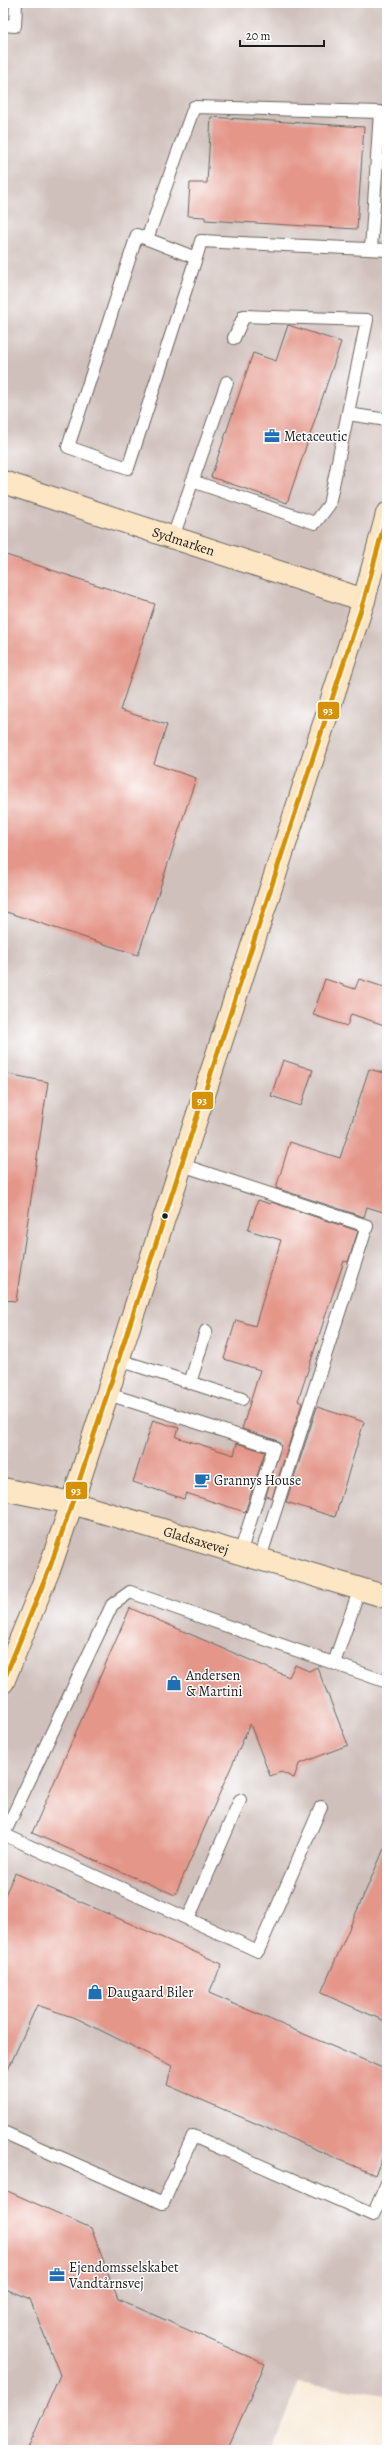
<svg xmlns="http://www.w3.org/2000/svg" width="390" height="2453" viewBox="0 0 390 2453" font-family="Alegreya,serif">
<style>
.industrial{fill:#cfc0bb}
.building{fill:#e49689}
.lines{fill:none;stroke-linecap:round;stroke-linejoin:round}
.lane-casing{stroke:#69645d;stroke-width:14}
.secondary-casing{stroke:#69645d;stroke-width:24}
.lane{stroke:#fff;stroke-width:12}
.secondary{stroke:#fce6c4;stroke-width:22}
.bus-1-casing{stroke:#fff;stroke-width:8}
.bus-1{stroke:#d69104;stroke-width:5}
.bus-dot{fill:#1c1c1c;stroke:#fff;stroke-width:1.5}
.labels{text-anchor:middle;stroke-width:3;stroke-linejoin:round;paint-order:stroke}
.poi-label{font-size:14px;fill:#1c1c1c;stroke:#fff;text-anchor:start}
.street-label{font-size:14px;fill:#1c1c1c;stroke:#fff}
.line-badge{stroke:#fff;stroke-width:1.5}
.badge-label{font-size:11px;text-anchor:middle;font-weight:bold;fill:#fff}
</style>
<rect width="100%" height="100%" fill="#fff"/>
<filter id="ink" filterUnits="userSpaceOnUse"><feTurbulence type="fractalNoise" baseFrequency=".025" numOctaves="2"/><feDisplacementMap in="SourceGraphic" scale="8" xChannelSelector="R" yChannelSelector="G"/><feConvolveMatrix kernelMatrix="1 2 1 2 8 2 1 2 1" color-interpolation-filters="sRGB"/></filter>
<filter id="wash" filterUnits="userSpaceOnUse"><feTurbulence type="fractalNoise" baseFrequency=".012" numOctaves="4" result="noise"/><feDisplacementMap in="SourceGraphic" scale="16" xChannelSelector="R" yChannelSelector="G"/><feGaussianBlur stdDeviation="0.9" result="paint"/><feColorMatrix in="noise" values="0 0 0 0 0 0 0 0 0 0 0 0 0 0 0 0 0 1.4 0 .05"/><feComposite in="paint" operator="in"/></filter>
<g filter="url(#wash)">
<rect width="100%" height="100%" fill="#f8ead7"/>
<!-- industrial -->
<path class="industrial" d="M3 3H387V2395L299 2382 271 2450H3Z"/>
<g id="blocks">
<!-- building -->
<path class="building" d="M211 117 364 127 357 229 205 220V217L188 216 190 183H207Z
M288 325 341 342 287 503 211 477 253 353 276 361Z
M3 554 155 604 120 710 167 725 154 764 196 778 138 955 3 911Z
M325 979 355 989 359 979 387 988V1026L351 1014 347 1026 313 1015Z
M283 1060 313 1070 301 1106 271 1096Z
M369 1069 387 1074V1199L383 1212 367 1207 364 1217 276 1188 290 1142 340 1158Z
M3 1073 48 1082 16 1301 3 1300Z
M258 1200 270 1204 271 1202 358 1231 348 1262 344 1261 325 1317 298 1401 302 1403 272 1498 266 1496 281 1445 276 1440 242 1429 260 1370 224 1359 236 1320 255 1326 281 1240 248 1230Z
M317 1407 364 1422 335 1517 286 1502Z
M153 1420 179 1428 176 1437 234 1455 237 1443 265 1452 245 1512 186 1493 184 1499 133 1482Z
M130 1608 289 1677 295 1665 309 1671 317 1667 348 1745 299 1764 294 1778 281 1772 270 1776 250 1724 175 1895 32 1833Z
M387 1842V2022L321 1993Z
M15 1873 222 1964 209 1993 387 2070V2147L375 2175 167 2085 172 2066 78 2019 37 2005 3 2081V1899Z
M3 2189 91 2228 118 2299 265 2364 227 2450H27L60 2375 30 2299 3 2288Z"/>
</g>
</g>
<g filter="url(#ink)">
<use href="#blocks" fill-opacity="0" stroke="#69645d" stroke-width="1"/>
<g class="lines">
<defs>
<path id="lane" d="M3 25 15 26 16 3
M147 239 194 107 380 112 371 249
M196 258 137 235 68 447 128 468 196 258 201 241 387 250
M348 414 387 420
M192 481 315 523 329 505 367 320 244 316 234 338
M173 537 227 382
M182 1165 367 1226 260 1558
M119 1360 242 1399
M190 1383 206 1331
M108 1394 274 1447 240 1553
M334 1663 360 1588
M3 1834 258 1951 321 1807
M4 1834 112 1605 130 1592 387 1682
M188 1919 240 1800
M3 2132 163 2203 193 2136 373 2215 387 2183"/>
<g id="secondary">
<path id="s1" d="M3 482 364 600"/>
<path id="s2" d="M3 1489 72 1503 387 1597"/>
<path d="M3 1682 50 1567 72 1503 364 600 387 514"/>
</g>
</defs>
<!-- lane casing -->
<use href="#lane" class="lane-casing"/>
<!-- secondary casing -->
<use href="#secondary" class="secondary-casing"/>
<!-- lane -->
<use href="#lane" class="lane"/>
<!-- secondary -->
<use href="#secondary" class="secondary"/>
<defs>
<path id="bus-1" d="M3 1682 50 1567 72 1503 364 600 387 514"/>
</defs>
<!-- bus-1 casing -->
<use href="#bus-1" class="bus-1-casing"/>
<!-- bus-1 -->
<use href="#bus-1" class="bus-1"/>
</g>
</g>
<!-- icons -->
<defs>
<symbol id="office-bare" viewBox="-9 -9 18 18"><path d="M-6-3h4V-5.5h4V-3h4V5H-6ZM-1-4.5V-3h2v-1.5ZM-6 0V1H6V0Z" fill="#1f6fb2" stroke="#fff" stroke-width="2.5" paint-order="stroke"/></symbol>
<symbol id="cafe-bare" viewBox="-9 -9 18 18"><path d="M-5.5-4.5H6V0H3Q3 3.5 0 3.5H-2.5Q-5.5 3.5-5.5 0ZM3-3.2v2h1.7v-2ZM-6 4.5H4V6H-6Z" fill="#1f6fb2" stroke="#fff" stroke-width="2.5" paint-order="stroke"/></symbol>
<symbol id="shop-bare" viewBox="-9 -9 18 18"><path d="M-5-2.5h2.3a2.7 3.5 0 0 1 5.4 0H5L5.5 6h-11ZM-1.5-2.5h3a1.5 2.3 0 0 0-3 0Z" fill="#1f6fb2" stroke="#fff" stroke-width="2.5" paint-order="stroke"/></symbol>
</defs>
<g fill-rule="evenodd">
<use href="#office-bare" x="261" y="425" width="22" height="22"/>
<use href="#cafe-bare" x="191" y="1469" width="22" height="22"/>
<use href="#shop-bare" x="163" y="1672" width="22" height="22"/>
<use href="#shop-bare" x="84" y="1981" width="22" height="22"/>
<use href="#office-bare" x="46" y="2264" width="22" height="22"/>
</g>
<!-- markers -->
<circle class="bus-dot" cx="165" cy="1216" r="3.5"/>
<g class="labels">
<!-- poi labels -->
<g class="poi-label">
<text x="284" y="441">Metaceutic</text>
<text x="214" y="1485">Grannys House</text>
<text x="186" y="1680">Andersen<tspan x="186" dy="16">&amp; Martini</tspan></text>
<text x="107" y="1997">Daugaard Biler</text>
<text x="69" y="2272">Ejendomsselskabet<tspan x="69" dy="16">Vandtårnsvej</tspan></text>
</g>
<!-- street labels -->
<g class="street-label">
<text dy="5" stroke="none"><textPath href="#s1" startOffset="190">Sydmarken</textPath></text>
<text dy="5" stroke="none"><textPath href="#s2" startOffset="200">Gladsaxevej</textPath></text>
</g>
</g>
<g class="line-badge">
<rect x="317" y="701" width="23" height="19" rx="4" fill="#d69104"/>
<rect x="191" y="1091" width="23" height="19" rx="4" fill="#d69104"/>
<rect x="65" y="1481" width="23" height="19" rx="4" fill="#d69104"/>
</g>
<g class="badge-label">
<text x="328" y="714">93</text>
<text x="202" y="1104">93</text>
<text x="76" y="1494">93</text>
</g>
<!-- margin -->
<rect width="390" height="2453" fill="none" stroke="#fff" stroke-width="16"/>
<!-- scale -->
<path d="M240 40v6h84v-6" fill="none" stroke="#1c1c1c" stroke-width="2"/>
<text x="246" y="40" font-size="12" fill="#1c1c1c" stroke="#ffffff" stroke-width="3" paint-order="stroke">20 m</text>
</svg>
